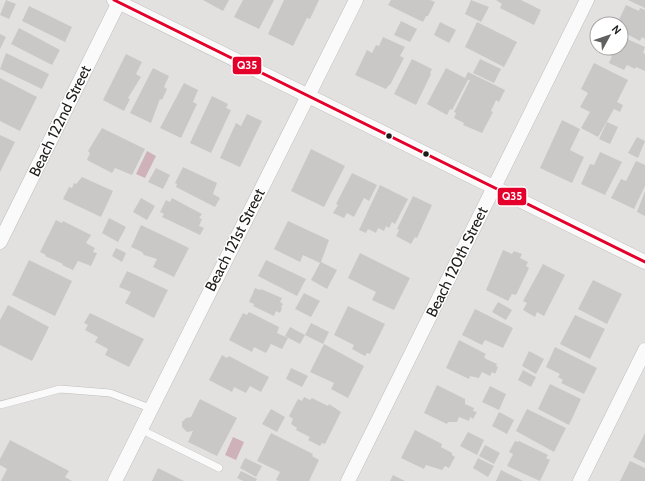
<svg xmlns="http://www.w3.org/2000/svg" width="645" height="481" viewBox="0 0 645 481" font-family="Cabin,sans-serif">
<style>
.water{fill:#cfb1ba}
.building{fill:#c9c8c7}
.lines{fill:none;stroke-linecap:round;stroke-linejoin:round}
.service-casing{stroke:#bfbebd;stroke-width:8}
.minor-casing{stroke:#bfbebd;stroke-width:15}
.service{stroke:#fbfafa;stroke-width:7}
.minor{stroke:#fbfafa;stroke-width:14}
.bus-1-casing{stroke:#fff;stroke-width:6}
.bus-1{stroke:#e4002b;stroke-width:3}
.bus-dot{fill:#1d1c1b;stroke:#fff;stroke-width:1.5}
.labels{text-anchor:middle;stroke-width:3;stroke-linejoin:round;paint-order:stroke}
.street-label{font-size:15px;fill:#1d1c1b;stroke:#fff}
.line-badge{stroke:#fff;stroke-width:1.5}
.badge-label{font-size:11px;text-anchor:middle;font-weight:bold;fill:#fff}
</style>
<rect width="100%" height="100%" fill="#e3e1e0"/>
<!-- water -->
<path class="water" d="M147 151 156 156 145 178 136 174Z
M233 437 244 442 236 460 225 455Z"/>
<!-- building -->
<path class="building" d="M6 0 16 4 9 19 0 15Z
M203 0H229L223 11Z
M243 0H274L259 29 234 17Z
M284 0H319L310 19 307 18 293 46 268 34Z
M391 0H430L435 2 428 16H426L423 22 388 5Z
M471 0 489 7 481 22 465 14Z
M496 0H521L541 10 534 25 500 8 502 4Z
M628 0H645V8Z
M626 5 639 11 640 8 645 10V39L642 37 640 41 621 31V24H617Z
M29 6 72 27 65 42 22 21Z
M401 21 417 29 410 42 394 35Z
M440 22 456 30 449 43 434 35Z
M477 22 517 42 504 67 465 47Z
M19 28 60 50 52 65 11 44Z
M0 34 6 37 0 49Z
M383 37 405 47 400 56 404 58 390 85H389L386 89 355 75 367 50 372 53 376 45 379 46Z
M621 38 624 40 625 38 645 47 643 53 645 54V71L636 67 635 69 627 65 624 70 609 63 612 56 603 51 605 48H621Z
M6 53 49 74 42 89 0 69Z
M126 54 142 62 136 74 141 77 128 98 130 99 124 111 103 100Z
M412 59 432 69 430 73 431 74 416 105 394 94Z
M480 59 501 69 494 83 473 73Z
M594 63 628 80 617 102 623 105 620 112 614 109 598 137 581 128 590 112 580 107 588 93 581 89Z
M153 68 169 76 164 87 167 89 162 100 160 99 151 123 130 113Z
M446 68 465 78 468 72 505 90 499 102 496 100 491 111 493 112 482 133 463 125 464 123 454 118 456 113 454 112 470 80H468L452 110 450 109 447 115 427 104Z
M0 78 37 97 20 131 0 121Z
M184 83 198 90 193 102 197 104 181 138 160 128Z
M212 96 228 104 226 108 231 110 211 153 190 143Z
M247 114 262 121 240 167 220 158 236 123 241 126Z
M562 120 580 129 570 150 584 157 572 183 540 168Z
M607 122 618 127 610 144 599 139Z
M102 128 145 149 132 175 115 168 112 173 87 160 90 153 88 151Z
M0 135 15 142 0 172Z
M637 137 645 141 638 158 628 153Z
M311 149 345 166 324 207 291 191Z
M600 152 622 162 605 195 581 184 590 164 594 165Z
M636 161 645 165V186L634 209 611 198 621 179 626 181Z
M183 167 217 183 213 194 220 198 215 207 176 187 177 184 175 183Z
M156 168 170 175 163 189 148 182Z
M352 173 377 185 369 201 364 198 354 217 347 213 344 218 333 213 338 205 336 204Z
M82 177 113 191 101 217 63 199 69 187 72 188 74 183 76 184Z
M380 185 408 199 395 224 392 222 389 228 386 226 384 231 378 228 376 233 368 229 366 233 359 230Z
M645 191V216L637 212Z
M413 196 432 205 417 238 415 237 411 244 396 236 399 230 397 229Z
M141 198 155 206 147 220 133 212Z
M172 198 202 214 199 218 202 219 199 226 204 228 200 235 162 217 164 214 160 212 166 200 170 202Z
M109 218 126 227 118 242 102 233Z
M56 220 62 223 63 221 91 235 86 243 95 248 93 252 97 253 91 266 78 261 73 270 62 265 63 264 45 256 46 255 40 252Z
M288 221 329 240 321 262 337 270 327 289 311 280 320 263 303 255 300 262 274 249Z
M141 225 189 248 174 277 153 267 157 259 144 255 142 252 131 247Z
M116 248 126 253 122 262 112 256Z
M503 250 512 254 514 251 522 254 520 258 528 262 526 266 529 268 516 295 512 294 508 301 486 290Z
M360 253 410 278 394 310 372 300 376 292 348 278Z
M29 260 72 281 55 316 12 295Z
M266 260 306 279 297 296 258 276Z
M543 264 565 275 544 316 537 312 535 317 523 310 527 303 523 301Z
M127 271 168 290 154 318 125 303 131 292 119 287Z
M593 280 622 294 607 324 578 309Z
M255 288 260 290 261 289 282 298 280 302 283 304 281 307 282 308 280 313 276 311 274 316 253 306 254 304 249 302Z
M304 293 320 301 311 317 295 309Z
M498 302 512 310 506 320 492 312Z
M8 305 49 327 32 361 0 345V320Z
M348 306 385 324 370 354 367 353 365 356 352 349 354 345 334 335Z
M475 309 513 328 503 348 485 340 482 345 462 335Z
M249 312 279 327 277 333 288 338 282 349 271 344 266 353 254 347 252 352 229 340 243 313 247 315Z
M90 313 144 339 129 367 105 355 108 349 95 342 98 337 85 330 88 325 84 323Z
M575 315 605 329 590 359 560 344Z
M311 323 329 332 323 344 305 335Z
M290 327 305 335 300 344 285 336Z
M459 340 486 354 484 357 486 359 497 364 496 366 498 367 495 374 492 372 490 376 482 372 479 378 470 376 469 379 446 368Z
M324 344 364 366 348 398 331 389 334 383 310 372Z
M555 347 597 368 584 394 561 383 563 380 558 377 560 374 546 367Z
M529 351 544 359 536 374 522 366Z
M222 355 227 358 229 356 269 377 261 392 250 386 246 393 234 387 232 392 209 380Z
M291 368 308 376 302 387 286 379Z
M523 370 536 377 531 387 518 380Z
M550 384 581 399 569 425 538 409Z
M437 385 465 399V404L474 408 473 411 477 412 473 419 470 417 469 421 459 417 457 422H448L447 424 424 413Z
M490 386 506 394 499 410 482 402Z
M304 397 310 400 312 398 328 406 329 404 341 412 325 444 322 443 320 446 308 440 310 437 296 430 297 428 291 424 293 419 289 416 298 399 302 401Z
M200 399 237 418 217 456 188 442 193 431 187 432 182 427V422L186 418 191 417Z
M271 409 285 417 277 432 262 424Z
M527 409 566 428 554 452 516 431Z
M499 412 514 420 507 434 492 426Z
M415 430 442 444 441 447 452 453V455L455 457 449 468 445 466 442 470 426 465 424 469 401 458Z
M468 432 484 440 477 455 460 446Z
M271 433 313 454 312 456 319 460 309 481H279L276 480 280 472 257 461Z
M645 433V463L633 457Z
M10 440 69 471 65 477 72 481H1L7 469 0 465V459Z
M515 441 518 442 519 441 548 455 546 458 550 460 540 481 507 466 513 454 509 452Z
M485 445 500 453 494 464 479 456Z
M245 458 262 466 256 477 240 468Z
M478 458 494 466 488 477 473 468Z
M630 461 645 468V481H620Z
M158 468 184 481H152Z
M501 470 523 481H496Z
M241 471 257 479 256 481H243L237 478Z
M393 475 405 481H390Z"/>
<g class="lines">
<defs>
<path id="service" d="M0 405 60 389 110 393 150 408
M140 429 219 468"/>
<path id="minor" d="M114 0 645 262
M0 242 120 0
M115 481 356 0
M348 481 587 0
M580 481 645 350"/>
</defs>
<!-- service casing -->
<use href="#service" class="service-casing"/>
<!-- minor casing -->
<use href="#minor" class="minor-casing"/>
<!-- service -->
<use href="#service" class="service"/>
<!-- minor -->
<use href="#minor" class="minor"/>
<defs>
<path id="bus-1" d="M114 0 645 262"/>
</defs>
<!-- bus-1 casing -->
<use href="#bus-1" class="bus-1-casing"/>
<!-- bus-1 -->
<use href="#bus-1" class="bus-1"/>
</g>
<!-- markers -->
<g class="bus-dot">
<circle cx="389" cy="136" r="3.5"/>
<circle cx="426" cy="154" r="3.5"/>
</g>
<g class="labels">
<!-- street labels -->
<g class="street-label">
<text transform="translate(60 121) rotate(-64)" y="5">Beach 122nd Street</text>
<text transform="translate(235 240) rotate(-63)" y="5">Beach 121st Street</text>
<text transform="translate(457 262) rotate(-64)" y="5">Beach 120th Street</text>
</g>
</g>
<g class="line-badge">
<rect x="232" y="56" width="30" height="19" rx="4" fill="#e4002b"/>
<rect x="497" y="187" width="30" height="19" rx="4" fill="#e4002b"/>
</g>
<g class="badge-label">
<text x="247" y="69">Q35</text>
<text x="512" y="200">Q35</text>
</g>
<!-- north arrow -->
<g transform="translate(609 36) rotate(50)"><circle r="19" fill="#ffffff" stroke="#a5a4a4"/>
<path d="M0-3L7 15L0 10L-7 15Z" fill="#626160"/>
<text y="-6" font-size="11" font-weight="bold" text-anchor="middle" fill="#1d1c1b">N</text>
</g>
</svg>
